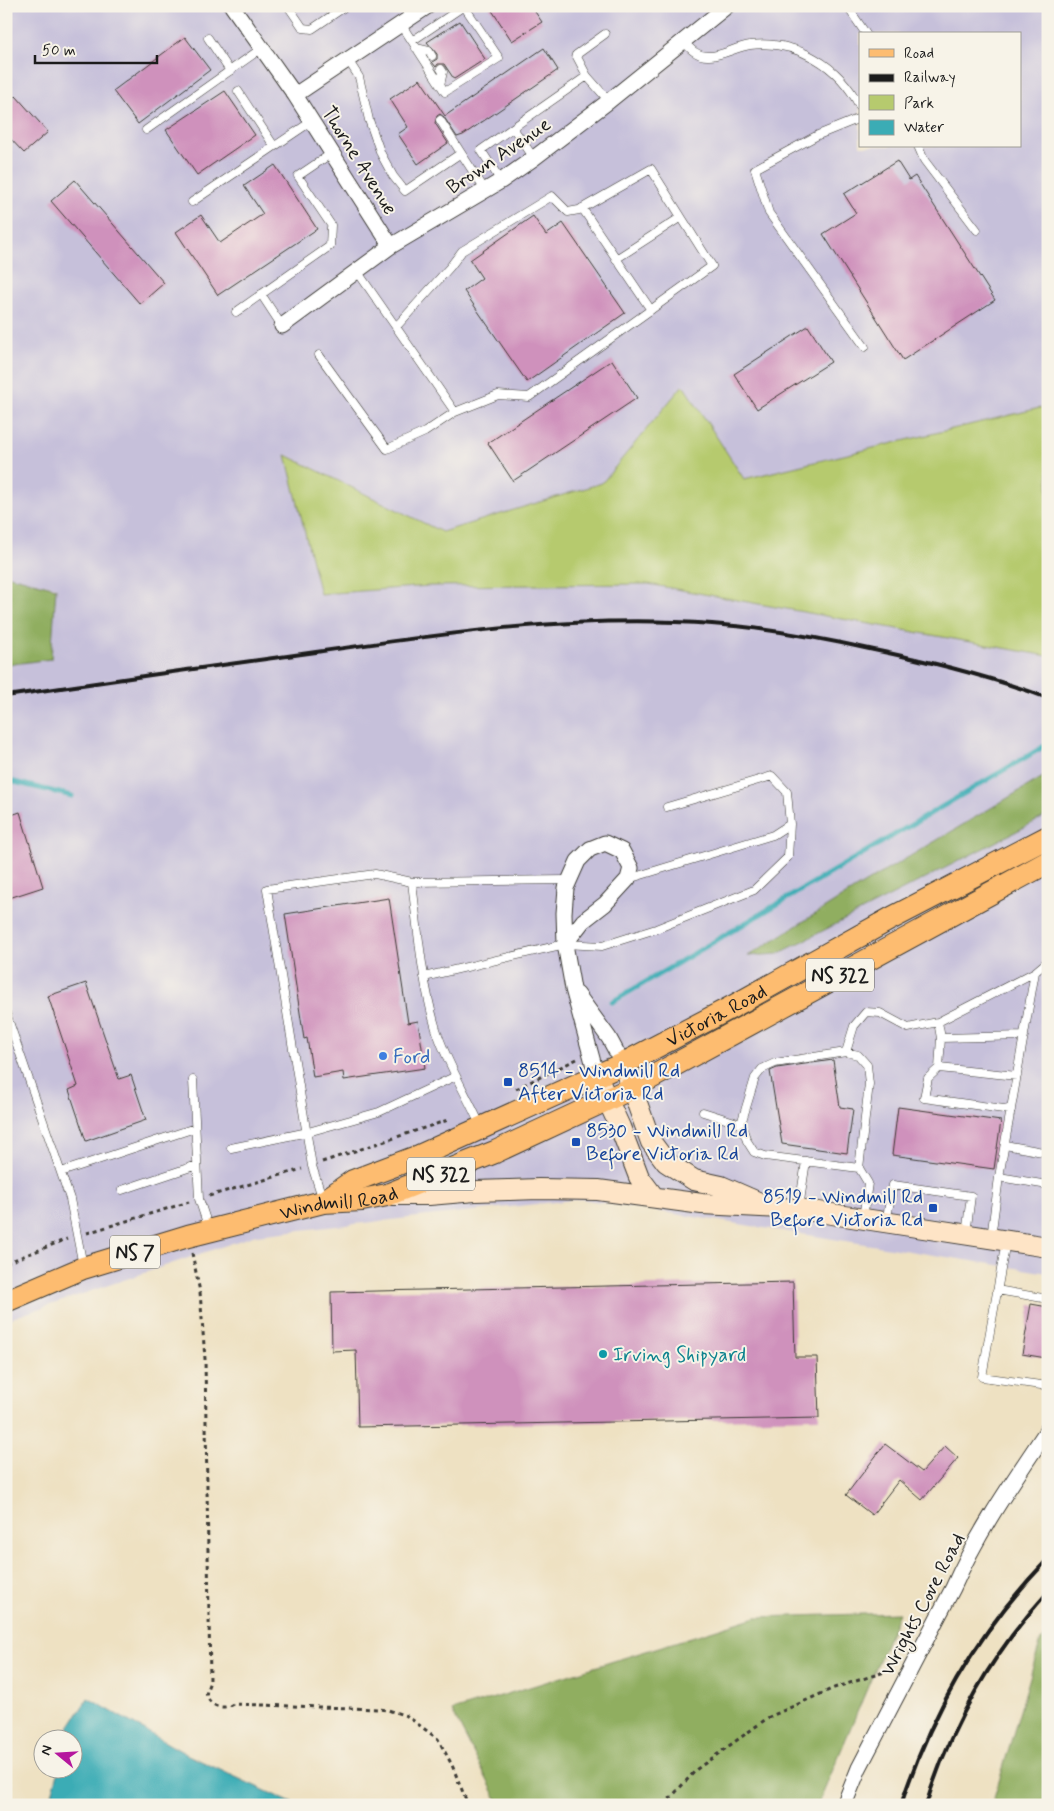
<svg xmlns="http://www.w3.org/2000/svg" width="1054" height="1811" viewBox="0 0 1054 1811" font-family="Mynerve,sans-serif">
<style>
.industrial{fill:#c6c0da;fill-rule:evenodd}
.green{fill:#b6ca6e;stroke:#697345}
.forest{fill:#90ae61;stroke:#56653e}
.water{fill:#3bacb5;stroke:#2c6468}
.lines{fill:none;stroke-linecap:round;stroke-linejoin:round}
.stream{stroke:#3bacb5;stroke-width:5}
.building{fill:#cf91bc}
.lane-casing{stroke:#3c3a35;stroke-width:9}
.street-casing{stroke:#3c3a35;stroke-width:17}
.secondary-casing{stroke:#3c3a35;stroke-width:22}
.primary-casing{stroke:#3c3a35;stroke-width:24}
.path{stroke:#3c3a35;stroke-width:3;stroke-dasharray:4 4;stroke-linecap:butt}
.lane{stroke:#fff;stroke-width:8}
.street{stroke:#fff;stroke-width:15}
.secondary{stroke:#fee4c6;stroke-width:20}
.primary{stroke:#fdbc70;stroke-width:22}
.rail{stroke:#1c1c1c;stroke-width:4}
.shop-dot{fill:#3f7fe0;stroke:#f7f3e8;stroke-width:2}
.transit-dot{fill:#1a4fb4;stroke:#f7f3e8;stroke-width:2}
.culture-dot{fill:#0f9aa8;stroke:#f7f3e8;stroke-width:2}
.labels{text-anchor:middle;stroke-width:4;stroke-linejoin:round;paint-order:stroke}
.shield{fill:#f7f3e8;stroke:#5e5c59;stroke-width:1}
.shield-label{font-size:19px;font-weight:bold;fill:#1c1c1c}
.street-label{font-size:20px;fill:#1c1c1c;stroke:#f7f3e8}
.shop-label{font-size:20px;fill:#366cbe;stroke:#f7f3e8;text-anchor:start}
.transit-label{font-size:20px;fill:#164399;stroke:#f7f3e8;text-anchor:start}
.culture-label{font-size:20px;fill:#0d838f;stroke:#f7f3e8;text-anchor:start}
</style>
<rect width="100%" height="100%" fill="#f7f3e8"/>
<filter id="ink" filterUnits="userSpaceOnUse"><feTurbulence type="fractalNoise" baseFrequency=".02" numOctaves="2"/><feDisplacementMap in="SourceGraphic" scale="10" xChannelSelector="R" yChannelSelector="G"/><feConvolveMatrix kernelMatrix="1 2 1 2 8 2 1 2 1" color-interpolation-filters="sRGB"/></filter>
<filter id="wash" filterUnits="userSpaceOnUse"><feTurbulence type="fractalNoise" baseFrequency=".0096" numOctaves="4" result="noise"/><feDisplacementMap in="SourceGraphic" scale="20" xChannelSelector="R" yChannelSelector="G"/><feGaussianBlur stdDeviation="1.12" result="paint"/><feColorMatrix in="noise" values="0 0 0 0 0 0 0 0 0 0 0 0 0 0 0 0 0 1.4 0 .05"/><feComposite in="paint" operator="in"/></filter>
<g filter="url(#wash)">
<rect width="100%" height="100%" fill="#eee1c2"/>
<!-- industrial -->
<path class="industrial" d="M6 6H1048V406L744 479 683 385 602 483 442 532 287 455 320 594 429 586 648 584 1048 656V1273L581 1199 256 1235 6 1320V665L51 659 56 587 6 575ZM860 34H1020V146H860Z"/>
<!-- green -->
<path class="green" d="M683 385 744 479 1048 406V656L648 584 429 586 320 594 286 455 442 532 602 483Z"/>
<!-- forest -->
<path class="forest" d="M6 575 56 588 51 659 6 665Z
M1048 774V815L778 954 748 956 860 886Z
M899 1613 818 1805H500L452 1711 756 1617Z
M1048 1633V1805H992L1041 1640Z"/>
<!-- water -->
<path class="water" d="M88 1698 188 1755 296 1805H49L59 1769 72 1768V1738H66L69 1727Z"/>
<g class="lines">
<!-- stream -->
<path class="stream" d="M6 780 72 796
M612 1002 1048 744"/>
</g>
<g id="blocks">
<!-- building -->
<path class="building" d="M489 6H531L542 22 512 41Z
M460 21 485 59 454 79 444 64H438L436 67 432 62 437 59V54L427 42Z
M185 37 210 70 138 124 113 91Z
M544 48 558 70 463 135 457 137 444 117 440 114 437 116 435 123 448 143 418 164 398 134 408 127 390 99 420 79 445 116Z
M225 91 255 135 197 175 166 130Z
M16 96 48 132 24 153 6 134V106Z
M897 161 909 180 915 176 995 300 903 360 823 234 856 213 844 194Z
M275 165 317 229 218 295 176 232 201 215 220 243 263 214 244 186Z
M75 180 164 283 140 304 51 201Z
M533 216 546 235 563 223 625 313 527 382 464 291 482 278 470 260Z
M808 326 831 362 757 409 734 374Z
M612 360 637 398 513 481 488 443Z
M20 812 43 887 6 899V817Z
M389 898 408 1023 418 1021 425 1068 344 1080 343 1072 313 1077 307 1038 304 1039 285 914Z
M86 983 119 1079 131 1075 146 1120 86 1141 69 1090 78 1086 48 996Z
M833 1060 840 1107 853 1109 847 1153 782 1144 770 1071 777 1068Z
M898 1107 1001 1121 994 1169 892 1155Z
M793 1282 795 1357H817L819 1418 358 1427 356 1350 332 1351 331 1292Z
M1031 1304 1048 1307 1046 1358 1022 1354Z
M885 1444 922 1472 945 1446 958 1458 922 1500 899 1480 872 1515 846 1495Z"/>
</g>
</g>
<g filter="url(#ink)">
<use href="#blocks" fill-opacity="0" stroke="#3c3a35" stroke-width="1"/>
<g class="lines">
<defs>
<path id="lane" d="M288 6 303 28 312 29 346 6
M403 6 411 18
M847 6 866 34
M401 24 445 92 499 58 464 6
M208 38 230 71
M412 41 464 6
M683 41C690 49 698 57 709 56 722 56 736 47 750 45 797 40 839 65 860 107
M416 48 429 51 432 56
M348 60 359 77 369 120 381 154 393 176 405 191 461 153 485 190
M587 76 576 55 605 34
M440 85 443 72 441 69
M238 91 274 146
M860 118 818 135 755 169 769 213 865 347
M440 120 461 153
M513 128 534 158
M146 130 262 48
M918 146 924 160 977 230
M501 181 481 150 587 76 609 101
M192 202 312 121
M582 208 651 310
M616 259 681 217
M357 271 455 412
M261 294 282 326
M236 312 330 246 331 225 298 176 332 153
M319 355 387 449 425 432 455 412 498 395 529 397 712 266 651 169 579 210 568 212 552 196 462 251 450 267 396 327
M628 879 773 835 790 824 787 792 772 776 667 807
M412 882C418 932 422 982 436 1029 447 1064 467 1095 481 1127
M424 977 565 944 602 946 656 929 754 890 788 857 790 824
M6 1013 70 1199 83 1266
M941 1038 1024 1036
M846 1052 854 1026 866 1012 880 1013 908 1028 938 1022
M939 1068 928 1078 924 1098 1011 1110
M1017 1076 939 1068 941 1038 938 1022 1035 972
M193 1080 199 1199 209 1229
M703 1112 741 1124
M1005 1145 1048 1153
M231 1148 308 1132 379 1112 456 1076
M859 1168 765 1156 754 1152 747 1141 741 1124 755 1078 762 1069 775 1063 846 1052 858 1055 867 1065 869 1084 859 1168 868 1183 863 1218
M61 1172 195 1128
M999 1177 1048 1185
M122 1190 197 1165
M323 1200 312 1166 267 889 375 874 412 882 570 880
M799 1208 806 1161
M886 1222 893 1185 971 1196 966 1234
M991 1238 999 1177 1035 972 1048 961
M1006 1241 982 1377 1048 1386
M997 1290 1048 1299"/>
<path id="street" d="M232 6 295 95 391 246
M295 95 428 6
M282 326 391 246 501 181 534 158 609 101 727 6
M565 944 583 921 605 904 628 879 631 868 622 851 605 843 590 849 578 861 566 888 564 913 565 944 573 989 597 1077
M577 994 609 1038 623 1064
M844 1805 859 1768 953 1588C978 1531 1014 1480 1048 1429"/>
<path id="secondary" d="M623 1064 651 1142 666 1162 694 1180 721 1186 760 1203
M597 1077 620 1127 639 1177 654 1197
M389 1195H429L475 1191 539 1189 598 1190 702 1204 799 1209 1048 1247"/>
<g id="primary">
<path id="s1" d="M323 1202 353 1181 419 1156 623 1064 732 1007 890 919 1048 837"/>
<path id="s2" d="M6 1301 83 1268 188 1236 323 1202 362 1200 387 1195 495 1152 632 1088 1048 862"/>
</g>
</defs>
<!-- lane casing -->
<use href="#lane" class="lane-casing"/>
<!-- street casing -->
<use href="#street" class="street-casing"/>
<!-- secondary casing -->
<use href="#secondary" class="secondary-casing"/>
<!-- primary casing -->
<use href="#primary" class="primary-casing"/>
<!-- path -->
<path class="path" d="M516 1089 577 1059
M322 1162 451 1119
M209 1196 302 1169
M87 1233 189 1202
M192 1253 200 1292 205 1359 210 1681C209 1685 205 1692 207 1697 212 1707 224 1710 233 1704L378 1709 388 1710 407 1716 438 1739 452 1765 468 1805
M6 1263 67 1239
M664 1805 697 1769 769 1717 834 1688 894 1669"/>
<!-- lane -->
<use href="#lane" class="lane"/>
<!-- street -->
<use href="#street" class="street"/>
<!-- secondary -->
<use href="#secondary" class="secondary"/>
<!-- primary -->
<use href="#primary" class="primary"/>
<!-- rail -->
<path class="rail" d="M6 696C109 681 213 666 316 652 447 633 580 614 712 624 767 628 821 638 874 650 933 662 991 677 1048 698
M901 1805C931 1712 980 1629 1048 1559
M926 1805C950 1726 993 1652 1048 1592"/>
</g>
</g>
<!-- markers -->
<circle class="shop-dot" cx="383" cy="1056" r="5"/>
<g class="transit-dot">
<rect x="503" y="1077" width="10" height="10" rx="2.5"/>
<rect x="571" y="1137" width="10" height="10" rx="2.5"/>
<rect x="928" y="1203" width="10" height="10" rx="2.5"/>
</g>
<circle class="culture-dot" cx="603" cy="1354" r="5"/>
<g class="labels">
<!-- shield labels -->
<g class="shield">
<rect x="806" y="958.5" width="68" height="33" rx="4"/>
<rect x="407" y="1157.5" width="68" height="33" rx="4"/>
<rect x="110" y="1235.5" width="50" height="33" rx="4"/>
</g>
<g class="shield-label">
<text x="840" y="982">NS 322</text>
<text x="441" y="1181">NS 322</text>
<text x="135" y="1259">NS 7</text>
</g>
<!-- street labels -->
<g class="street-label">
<text transform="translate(498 155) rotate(-34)" y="7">Brown Avenue</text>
<text transform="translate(360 160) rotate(58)" y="7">Thorne Avenue</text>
<text dy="7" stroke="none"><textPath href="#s1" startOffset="436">Victoria Road</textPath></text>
<text dy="7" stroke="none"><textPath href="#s2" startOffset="348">Windmill Road</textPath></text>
<text transform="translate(922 1604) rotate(-62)" y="7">Wrights Cove Road</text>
</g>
<!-- shop labels -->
<g class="shop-label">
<text x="393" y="1063">Ford</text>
</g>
<!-- transit labels -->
<g class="transit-label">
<text x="518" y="1077">8514 - Windmill Rd<tspan x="518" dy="23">After Victoria Rd</tspan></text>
<text x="586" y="1137">8530 - Windmill Rd<tspan x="586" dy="23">Before Victoria Rd</tspan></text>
<text x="923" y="1203" text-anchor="end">8519 - Windmill Rd<tspan x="923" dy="23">Before Victoria Rd</tspan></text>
</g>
<!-- culture labels -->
<g class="culture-label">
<text x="613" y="1361">Irving Shipyard</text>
</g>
</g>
<!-- margin -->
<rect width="1054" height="1811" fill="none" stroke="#f7f3e8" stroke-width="25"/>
<!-- legend -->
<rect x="859" y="32" width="162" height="115" fill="#f7f3e8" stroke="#9f9d96"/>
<rect x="869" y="49" width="25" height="8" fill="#fdbc70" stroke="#9f9d96"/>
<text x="904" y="58" font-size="15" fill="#1c1c1c">Road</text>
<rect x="869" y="74" width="25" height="8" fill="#1c1c1c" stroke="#9f9d96"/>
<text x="904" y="82" font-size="15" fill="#1c1c1c">Railway</text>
<rect x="869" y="95" width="25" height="15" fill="#b6ca6e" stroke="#9f9d96"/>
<text x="904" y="108" font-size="15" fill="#1c1c1c">Park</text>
<rect x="869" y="120" width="25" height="15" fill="#3bacb5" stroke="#9f9d96"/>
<text x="904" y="132" font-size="15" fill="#1c1c1c">Water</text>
<!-- north arrow -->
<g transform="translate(58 1754) rotate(288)"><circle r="24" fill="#f7f3e8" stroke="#9f9d96"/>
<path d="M0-4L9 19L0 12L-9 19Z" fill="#b5179e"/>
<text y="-8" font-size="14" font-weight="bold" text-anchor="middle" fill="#1c1c1c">N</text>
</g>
<!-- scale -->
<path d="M35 55v8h122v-8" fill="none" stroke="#1c1c1c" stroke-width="2.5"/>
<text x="42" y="55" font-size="15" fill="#1c1c1c" stroke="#f7f3e8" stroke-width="4" paint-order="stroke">50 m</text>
</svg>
